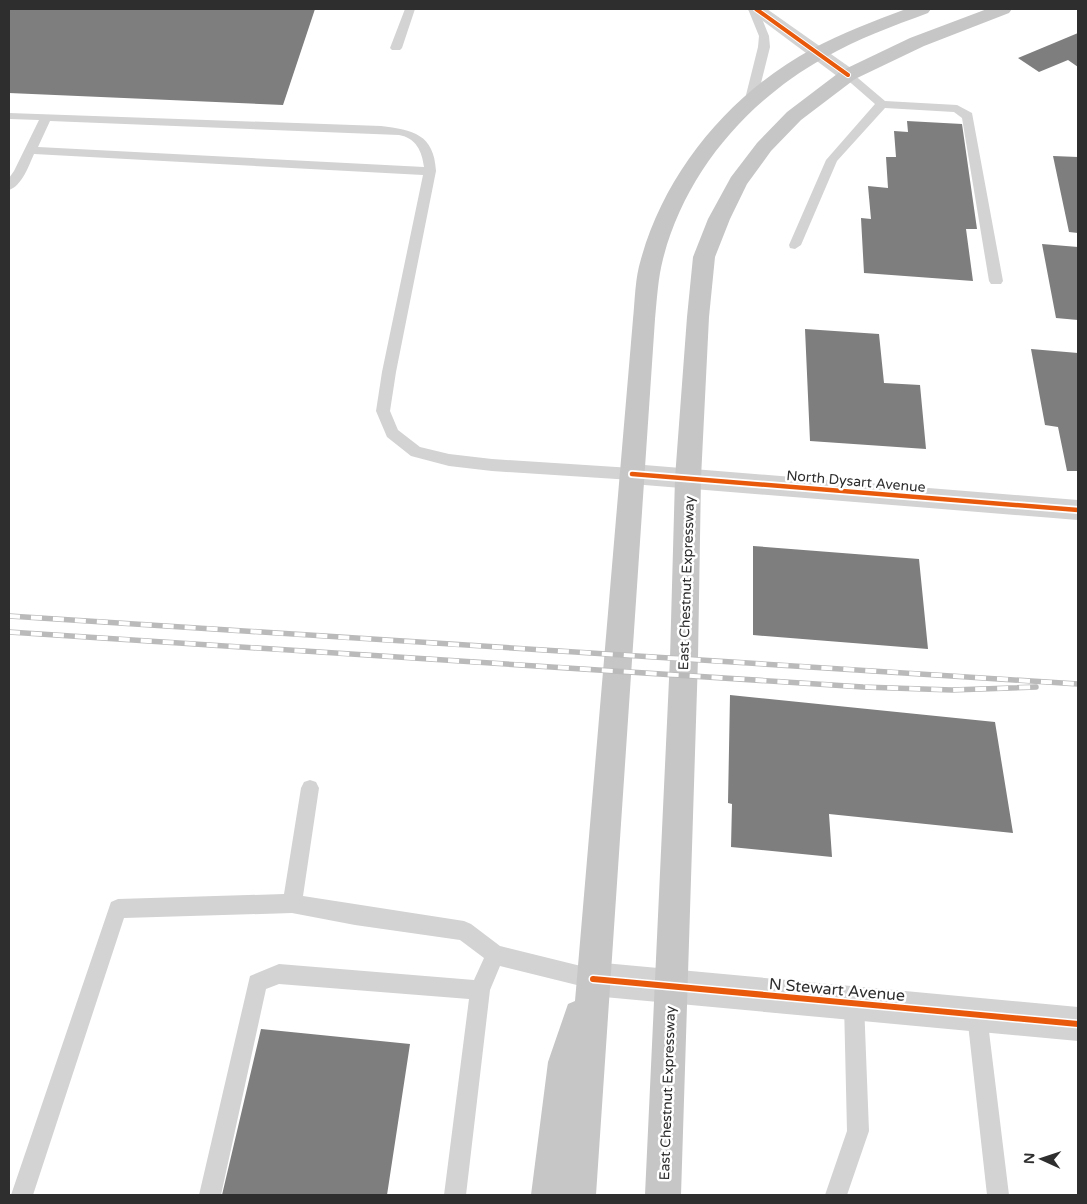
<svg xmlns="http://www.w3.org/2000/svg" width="1087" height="1204" viewBox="0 0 1087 1204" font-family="'Varela Round',sans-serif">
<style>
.building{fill:#7e7e7e}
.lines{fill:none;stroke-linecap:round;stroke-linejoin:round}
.service{fill:#d3d3d3;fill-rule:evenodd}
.minor{fill:#d3d3d3;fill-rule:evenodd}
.tertiary{fill:#d3d3d3;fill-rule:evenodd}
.primary{fill:#c6c6c6;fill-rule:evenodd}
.rail-casing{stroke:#bababa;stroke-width:5.5}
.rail{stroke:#fff;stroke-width:4;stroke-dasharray:11;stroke-linecap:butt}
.cycleway-far2-casing{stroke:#fff;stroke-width:6}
.cycleway-far1-casing{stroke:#fff;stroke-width:8}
.cycleway-casing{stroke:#fff;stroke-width:9}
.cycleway-far2{stroke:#e8590c;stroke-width:4}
.cycleway-far1{stroke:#e8590c;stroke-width:4.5}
.cycleway{stroke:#e8590c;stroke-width:6}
.labels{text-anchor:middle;stroke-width:5;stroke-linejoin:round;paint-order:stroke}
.street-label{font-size:14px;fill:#2e2e2e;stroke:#fff}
.near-street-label{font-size:16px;fill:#2e2e2e;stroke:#fff}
</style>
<rect width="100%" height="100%" fill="#fff"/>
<!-- building -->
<path class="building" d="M9 9H315L283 105 9 93Z
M1078 33V67L1068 60 1039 72 1018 58Z
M907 121 962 124 977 229H966L973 281 864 273 861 218 871 219 868 186 888 188 886 157H896L894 131 908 132Z
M1053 156 1078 157V233L1069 232Z
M1042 244 1078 247V320L1056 318Z
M805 329 879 334 884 383 920 385 926 449 810 441Z
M1031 349 1078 353V471H1067L1058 427 1045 425Z
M753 546 919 559 928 649 753 635Z
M730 695 995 722 1013 833 829 814 832 857 731 847 732 804 728 803Z
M261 1029 410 1044 387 1195H222Z"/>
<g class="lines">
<!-- service -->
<path class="service" d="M405 9H415L402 48 400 50H392L390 48Z
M748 9H758L769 36 770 47 756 103 750 106 744 103 758 47 759 36Z
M848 72 852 73 885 101 957 105 972 113 1003 281 1001 284H991L989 281 962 118 954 112 885 108 837 161 801 245 795 249 790 248 789 245 826 160 875 104 844 77 842 75Z
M9 113 381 126C413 130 434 134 436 171L396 372 390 411 398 430 420 447 449 454 492 459 632 468 637 470 640 474 637 478 632 480 492 471 449 466 411 456 387 437 376 411 382 372 423 175 34 154C29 165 22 186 9 190V178L14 171 39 120 9 119ZM50 121 399 135C416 138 422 151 424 167L38 147Z
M310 780 316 782 319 788 303 896 464 921 471 924 500 946 593 969 600 972 603 979 600 986 593 989 500 966 490 990 466 1195H444L469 999 279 984 266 989 221 1195H199L250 976 279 964 474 980 484 958 460 940 355 925 292 913 124 918 33 1195H11L111 902 118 899 284 894 301 788 304 782Z
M854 993 861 996 864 1003 869 1131 847 1195H825L847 1131 844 1003 847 996Z
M977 1005 984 1008 987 1015 1009 1195H987L967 1015 970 1008Z"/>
<!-- minor -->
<path class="minor" d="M632 464 1078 500V520L632 484 623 481 619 474 623 467Z
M593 962 1078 1007V1041L593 996 581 991 576 979 581 967Z"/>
<!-- tertiary -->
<path class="tertiary" d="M747 9H767L855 71 858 75 855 79 848 81 841 79Z"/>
<!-- primary -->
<path class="primary" d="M906 9H931L928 13C893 26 857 39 824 58 747 101 685 173 663 259 658 278 657 299 655 319L596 1195H531L548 1062 568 1004 575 1001 633 319C635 299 635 278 641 259 666 170 731 93 812 49 842 33 874 21 906 9Z
M987 9H1012L1009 13 924 46 855 79 801 120 771 151 747 184 730 219 715 257 709 317 701 478 698 658 681 1195H645L670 658 675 478 687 317 693 257 708 219 731 177 757 143 787 112 841 71 910 38Z"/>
<defs>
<path id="rail" d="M9 616 1078 684
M9 632 863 687 952 690 1036 687"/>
</defs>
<!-- rail casing -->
<use href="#rail" class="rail-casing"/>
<!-- rail -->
<use href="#rail" class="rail"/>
<defs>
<path id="cycleway-far2" d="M756 9 848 75"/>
<path id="cycleway-far1" d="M632 474 1078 510"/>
<path id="cycleway" d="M593 979 1078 1024"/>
</defs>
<!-- cycleway-far2 casing -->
<use href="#cycleway-far2" class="cycleway-far2-casing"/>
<!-- cycleway-far1 casing -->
<use href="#cycleway-far1" class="cycleway-far1-casing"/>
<!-- cycleway casing -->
<use href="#cycleway" class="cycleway-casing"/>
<!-- cycleway-far2 -->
<use href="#cycleway-far2" class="cycleway-far2"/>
<!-- cycleway-far1 -->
<use href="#cycleway-far1" class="cycleway-far1"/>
<!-- cycleway -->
<use href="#cycleway" class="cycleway"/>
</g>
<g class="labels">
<!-- street labels -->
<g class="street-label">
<text transform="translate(856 481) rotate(5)" y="5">North Dysart Avenue</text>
<text transform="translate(686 583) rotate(-88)" y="5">East Chestnut Expressway</text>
<text transform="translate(667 1093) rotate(-88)" y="5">East Chestnut Expressway</text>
</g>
<!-- near-street labels -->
<g class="near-street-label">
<text transform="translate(837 989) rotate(5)" y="6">N Stewart Avenue</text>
</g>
</g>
<!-- border -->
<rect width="1087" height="1204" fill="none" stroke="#2e2e2e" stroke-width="20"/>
<!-- north arrow -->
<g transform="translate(1042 1159) rotate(273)" stroke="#ffffff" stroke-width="4" paint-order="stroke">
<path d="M0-4L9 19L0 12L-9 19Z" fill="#2e2e2e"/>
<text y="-8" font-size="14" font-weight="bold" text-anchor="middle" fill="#2e2e2e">N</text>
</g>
</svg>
